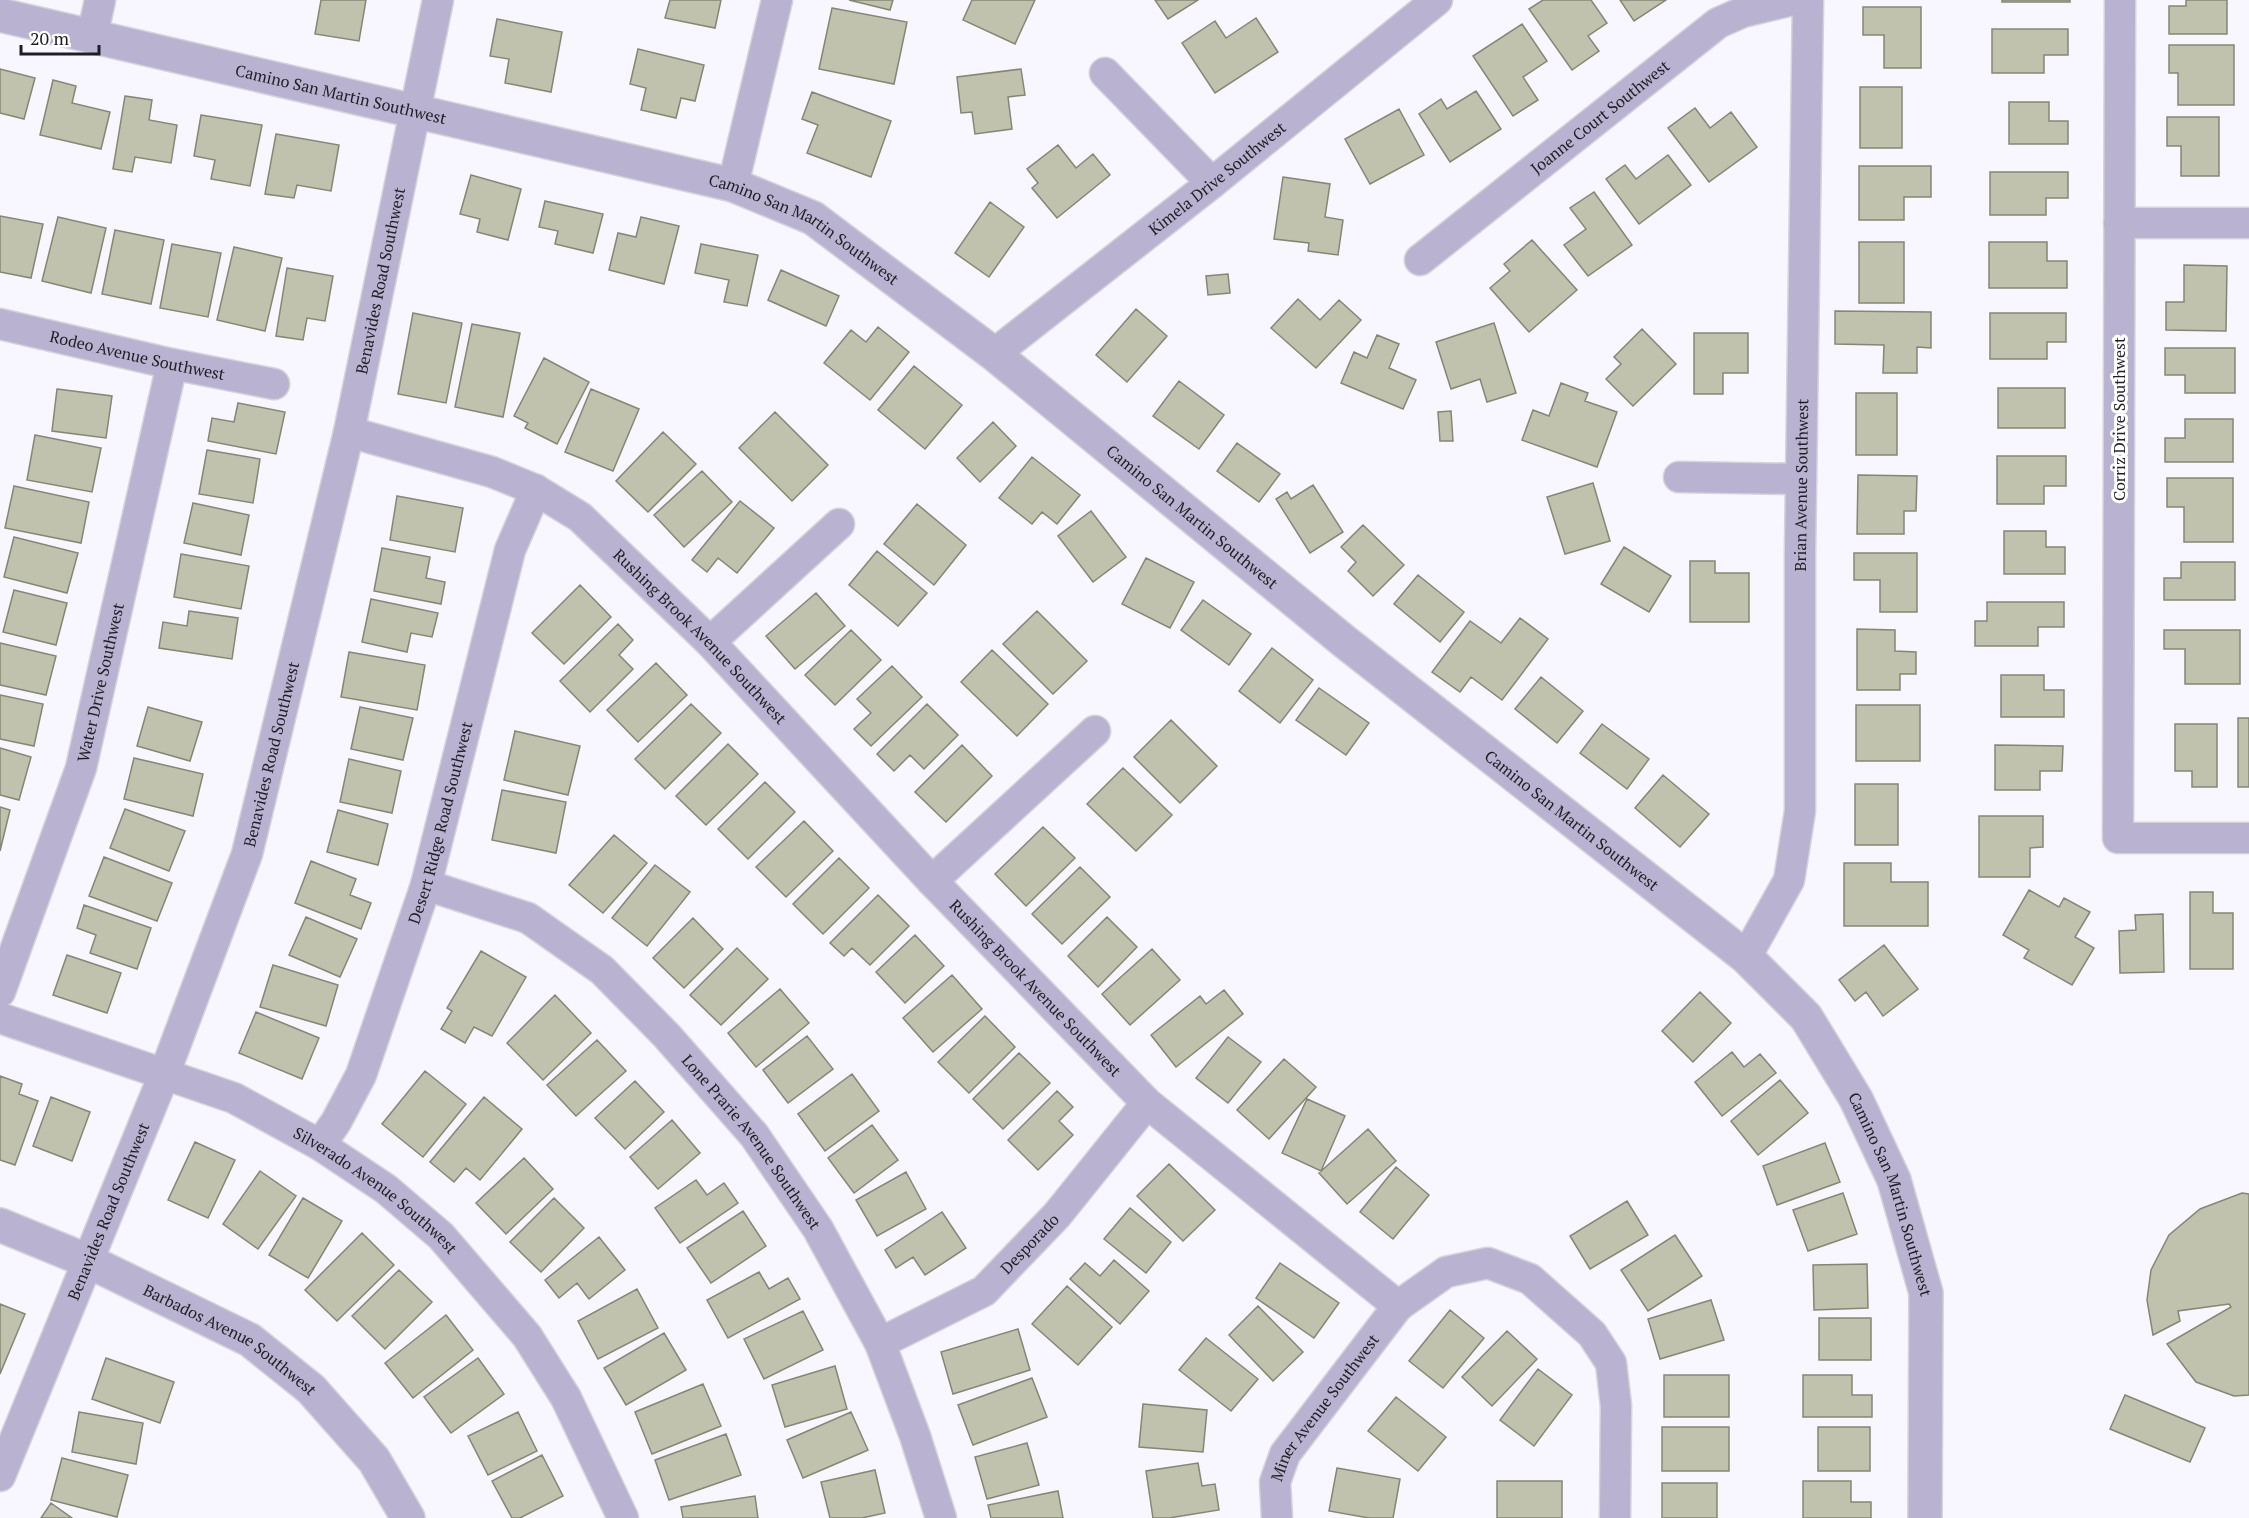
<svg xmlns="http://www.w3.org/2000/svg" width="2249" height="1518" viewBox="0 0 2249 1518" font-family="'PT Serif',serif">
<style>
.building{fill:#c0c2ae;stroke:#858674;stroke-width:1.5}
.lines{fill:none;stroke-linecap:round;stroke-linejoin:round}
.minor-casing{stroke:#d5d3db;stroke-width:33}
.tertiary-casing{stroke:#d5d3db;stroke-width:36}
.minor{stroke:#bab2d1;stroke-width:30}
.tertiary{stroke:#bab2d1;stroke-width:33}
.labels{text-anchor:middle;stroke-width:6;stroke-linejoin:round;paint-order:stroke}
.street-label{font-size:16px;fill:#1f1e25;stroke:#fff}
</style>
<rect width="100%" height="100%" fill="#f8f6fe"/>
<!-- building -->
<path class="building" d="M321 0H366L359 41 315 34Z
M670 0H721L715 28 665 18Z
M849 0H893L890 10Z
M972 0H1035L1015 44 963 20Z
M1155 0H1198L1168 19Z
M1543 0H1591L1607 23 1588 36 1599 51 1572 70 1529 9Z
M1620 0H1666L1634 21Z
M2002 0H2070V2H2002Z
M2186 0H2227V34H2169V6H2186Z
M1863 7H1921V68H1884V35H1863Z
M832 8 907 22 894 84 819 69Z
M1256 18 1278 52 1215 93 1182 43 1215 21 1226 38Z
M497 19 562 32 551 92 505 83 509 59 490 56Z
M1522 24 1547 61 1523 77 1538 100 1513 116 1473 56Z
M1992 29H2068V55H2044V73H1992Z
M2169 45H2234V105H2178V73H2169Z
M638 49 704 65 695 101 681 98 676 118 641 110 646 88 630 84Z
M0 69 35 78 24 119 0 113Z
M1021 69 1025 95 1008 97 1012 129 975 134 972 112 961 113 957 77Z
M53 80 76 86 72 103 110 112 101 149 40 135Z
M1860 87H1902V148H1860Z
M1476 91 1501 129 1450 162 1419 114 1441 99 1447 109Z
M812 92 891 121 871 177 807 153 818 125 802 119Z
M125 96 152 100 149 120 177 125 171 163 135 157 132 172 113 169Z
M2009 102H2049V121H2068V144H2009Z
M1695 108 1710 128 1731 112 1757 147 1709 182 1668 128Z
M1399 109 1424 155 1370 184 1345 139Z
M201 115 262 125 250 186 211 179 215 160 194 156Z
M2167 117H2219V176H2181V146H2167Z
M276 134 339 145 331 191 297 185 294 198 265 194Z
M1058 145 1076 168 1093 154 1110 175 1057 218 1032 188 1038 183 1027 169Z
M1668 155 1691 185 1639 224 1606 179 1625 165 1636 179Z
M1859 166H1931V197H1904V220H1859Z
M1990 172H2068V198H2046V215H1990Z
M471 175 521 189 508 240 477 232 480 219 460 214Z
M1283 177 1330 184 1325 217 1343 220 1338 255 1308 251 1309 243 1274 239Z
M1594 192 1632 245 1588 276 1564 245 1586 229 1570 208Z
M545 201 603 214 593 253 555 244 558 231 539 227Z
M990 202 1024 227 989 277 955 253Z
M0 216 43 224 31 278 0 272Z
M58 217 106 228 91 293 42 281Z
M641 217 679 226 664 284 609 270 618 233 636 237Z
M115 230 164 240 151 304 102 294Z
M1532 240 1577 290 1529 332 1490 288 1510 271 1504 264Z
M1859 242H1904V303H1859Z
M1989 242H2047V261H2067V288H1989Z
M172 244 221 253 208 317 160 308Z
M701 244 758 255 747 306 724 302 729 280 695 273Z
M234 247 282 258 265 331 217 320Z
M2184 265 2227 266 2226 331 2166 330V302H2184Z
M287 268 333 276 325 321 307 318 303 340 276 336Z
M781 270 839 296 826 326 768 300Z
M1228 274 1230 293 1208 295 1206 276Z
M1298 299 1320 320 1339 300 1361 320 1316 368 1271 328Z
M1136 309 1167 336 1127 382 1096 355Z
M1835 311 1931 312V348L1917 347V373H1883L1884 345 1835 344Z
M413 313 462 323 446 403 398 394Z
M1990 313H2066V342H2047V359H1990Z
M1494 323 1516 393 1487 402 1480 379 1451 389 1436 342Z
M472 324 520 333 503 417 455 407Z
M878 327 909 352 870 400 824 363 851 330 866 342Z
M1642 329 1676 364 1633 406 1606 379 1621 364 1614 357Z
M1694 333H1748V373H1723V394H1694Z
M1377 335 1399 344 1389 368 1416 380 1403 409 1341 383 1354 352 1367 358Z
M2165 348H2235V393H2185V375H2165Z
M544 358 589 382 557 444 525 428 528 423 514 416Z
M914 366 962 405 925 449 878 410Z
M1179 381 1224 415 1199 449 1153 416Z
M1561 383 1588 393 1585 401 1617 412 1597 467 1522 440 1533 410 1549 416Z
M1998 388H2065V428H1998Z
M57 389 112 396 106 438 52 431Z
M591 389 639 409 613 471 565 452Z
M1856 393H1897V455H1856Z
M238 403 285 412 276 454 208 441 212 418 234 422Z
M1451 411 1453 441H1440L1438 412Z
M775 412 828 465 792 501 739 448Z
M2185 419H2233V462H2165V438H2185Z
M993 422 1016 446 980 482 957 458Z
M663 432 696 464 648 512 616 481Z
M35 435 101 448 92 492 27 480Z
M1237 443 1280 474 1259 502 1217 471Z
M207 450 260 459 253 503 199 494Z
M1997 456H2066V486H2044V504H1997Z
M1032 457 1080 495 1057 524 1042 512 1032 524 999 498Z
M702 471 732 502 684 547 654 515Z
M1858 475 1917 476 1916 511H1904V534H1857Z
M2167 478H2233V542H2184V507H2167Z
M1593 483 1610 541 1565 554 1547 497Z
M1313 485 1343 532 1310 553 1276 499 1287 492 1291 499Z
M14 486 89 502 81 543 5 528Z
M397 496 463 508 455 552 390 540Z
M740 501 774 528 737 573 718 558 707 572 692 560Z
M193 503 249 515 241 555 184 543Z
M917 504 966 545 934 585 884 544Z
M1091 511 1126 557 1093 582 1058 536Z
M1363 525 1404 565 1373 596 1348 571 1356 562 1341 547Z
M2004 531H2046V547H2065V574H2004Z
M14 537 78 553 67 593 4 577Z
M1624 547 1671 576 1649 612 1601 584Z
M382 548 430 557 426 578 445 582 441 604 374 591Z
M877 551 927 593 898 626 849 585Z
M1854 553H1917V612H1880V580H1854Z
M181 554 249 566 241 609 174 597Z
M1146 558 1194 582 1170 628 1122 604Z
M1690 561H1715V573H1749V622H1690Z
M2181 562H2235V600H2164V578H2181Z
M1418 575 1464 612 1440 642 1394 604Z
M580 585 611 617 564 664 532 633Z
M14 590 67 603 56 645 3 632Z
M816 593 845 626 795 669 766 636Z
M371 599 438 613 432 637 411 633 407 652 362 642Z
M1203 600 1251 634 1229 665 1181 630Z
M1987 602H2064V627H2038V646H1975V621H1987Z
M189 611 238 618 232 659 159 648 163 622 187 626Z
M1037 611 1087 661 1053 694 1003 644Z
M1520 618 1548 639 1502 700 1471 677 1460 692 1432 672 1470 621 1501 643Z
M618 624 633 640 619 655 633 669 590 712 560 681Z
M1857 629 1895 630V651L1916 652V674H1900V690H1857Z
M851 630 881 660 835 705 805 675Z
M2164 630H2240V684H2185V649H2164Z
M0 643 56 656 46 695 0 685Z
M1272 648 1313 680 1280 723 1239 691Z
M992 650 1048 704 1017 736 961 682Z
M349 652 425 665 417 710 341 697Z
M656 663 687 695 638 742 607 710Z
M892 666 922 697 871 746 854 729 871 713 857 699Z
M2001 675H2044V690H2064V717H2001Z
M1541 677 1583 711 1557 743 1515 709Z
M1319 688 1369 723 1346 755 1296 720Z
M0 695 43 704 34 746 0 739Z
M691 704 721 733 665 789 635 759Z
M927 704 958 735 924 769 910 755 894 771 877 754Z
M1856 705H1920V761H1856Z
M148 707 202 722 190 761 137 746Z
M360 707 413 718 403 760 351 749Z
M2238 718H2249V787H2238Z
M1171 720 1217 766 1180 803 1134 757Z
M1602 724 1649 759 1627 789 1580 753Z
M2175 724H2217V787H2192V771H2175Z
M515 731 580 746 568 795 504 780Z
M728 744 758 774 706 825 676 796Z
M962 745 992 776 946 822 915 792Z
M1995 745 2063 746 2062 771H2040V790H1995Z
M0 748 31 757 19 800 0 795Z
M134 758 203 774 193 816 124 799Z
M349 759 401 771 392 813 340 802Z
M1123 768 1172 815 1136 851 1087 804Z
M1663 775 1709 814 1680 847 1635 808Z
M765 782 795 812 748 859 718 829Z
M1855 784H1898V845H1855Z
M502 790 566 802 556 853 492 840Z
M0 807 10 810 0 851Z
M125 809 185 831 169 871 110 848Z
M338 810 388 824 378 865 327 852Z
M1979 816H2043V847L2030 848V877H1979Z
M804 821 833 851 786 897 756 867Z
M1043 827 1075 858 1026 906 995 874Z
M614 835 647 863 603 913 569 885Z
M104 857 172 883 157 921 89 896Z
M839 858 869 888 823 934 793 904Z
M311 861 356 879 350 895 371 903 361 929 295 903Z
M1844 863H1891V882H1928V926H1844Z
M655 865 690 892 647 946 612 918Z
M1080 867 1110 897 1062 944 1032 914Z
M2029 890 2059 907 2064 898 2090 912 2075 937 2094 948 2072 985 2024 958 2029 950 2003 935Z
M2190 892H2213V913H2233V969H2190Z
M878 895 909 926 870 965 852 948 844 956 830 943Z
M84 905 151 928 137 969 90 953 96 935 77 928Z
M2163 914 2164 972 2120 973 2119 931 2136 930 2135 915Z
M306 917 357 939 340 977 289 955Z
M1107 917 1137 947 1098 987 1068 956Z
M693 918 723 949 684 988 653 958Z
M915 935 944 966 905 1003 876 972Z
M1884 945 1918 989 1883 1016 1866 992 1855 1001 1839 980Z
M737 948 768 979 721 1025 690 995Z
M1152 949 1180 980 1130 1025 1102 994Z
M481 951 526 977 492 1036 474 1027 465 1043 441 1029 452 1011 447 1008Z
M67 955 121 973 107 1013 53 995Z
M273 965 338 985 326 1026 260 1007Z
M952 975 982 1009 933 1052 903 1018Z
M780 989 809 1023 756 1067 728 1033Z
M1224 990 1243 1014 1176 1067 1151 1035 1200 996 1206 1004Z
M1700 992 1731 1023 1693 1062 1662 1031Z
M555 995 591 1033 543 1080 507 1043Z
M256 1012 319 1038 302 1079 239 1053Z
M985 1016 1015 1047 969 1093 938 1062Z
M807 1036 833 1069 788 1103 763 1070Z
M1228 1037 1261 1062 1228 1103 1196 1078Z
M597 1040 626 1071 576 1116 547 1085Z
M1732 1052 1744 1067 1760 1054 1776 1073 1722 1116 1695 1082Z
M1019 1053 1050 1083 1003 1129 973 1099Z
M1284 1059 1316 1087 1269 1139 1237 1110Z
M425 1071 466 1104 423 1157 382 1124Z
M852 1074 879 1111 825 1151 798 1114Z
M0 1076 22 1084 19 1094 38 1101 15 1165 0 1160Z
M1780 1080 1808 1113 1758 1155 1731 1121Z
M635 1081 664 1112 625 1149 595 1118Z
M1057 1091 1073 1107 1059 1121 1073 1135 1038 1170 1008 1140Z
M51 1097 90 1112 72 1161 33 1146Z
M484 1097 522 1129 480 1180 466 1168 454 1182 430 1162Z
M1307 1099 1345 1116 1321 1171 1282 1153Z
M672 1120 700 1153 658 1189 630 1157Z
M872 1125 898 1160 854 1193 828 1158Z
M1368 1129 1396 1161 1347 1204 1319 1173Z
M195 1142 235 1160 208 1218 168 1200Z
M1825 1143 1840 1182 1777 1205 1763 1166Z
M524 1158 553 1189 506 1234 476 1203Z
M1169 1164 1215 1210 1183 1241 1137 1196Z
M1396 1167 1429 1195 1393 1239 1360 1212Z
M260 1171 296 1196 258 1249 223 1224Z
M906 1172 926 1209 877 1236 856 1200Z
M696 1180 707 1195 724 1183 738 1203 680 1243 655 1208Z
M1843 1193 1857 1234 1808 1251 1793 1210Z
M2242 1193 2249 1194V1395L2234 1396 2196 1382 2167 1344 2231 1307 2229 1304 2178 1311 2180 1321 2153 1335 2147 1300 2151 1270 2169 1235 2200 1209Z
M303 1198 342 1221 308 1278 269 1255Z
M554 1198 584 1228 541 1272 510 1242Z
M1627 1201 1648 1235 1590 1269 1570 1236Z
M1130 1208 1171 1242 1146 1273 1104 1239Z
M743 1211 766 1246 711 1283 687 1248Z
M942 1212 966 1248 925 1275 913 1257 896 1268 885 1250Z
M362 1233 394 1265 337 1321 305 1290Z
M1675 1235 1702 1276 1648 1311 1621 1270Z
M599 1237 625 1270 589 1299 577 1283 559 1298 545 1280Z
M1114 1260 1149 1291 1120 1324 1070 1279 1085 1263 1100 1276Z
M1280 1263 1339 1303 1314 1338 1256 1298Z
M1867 1264 1868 1308 1814 1310 1813 1265Z
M399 1270 432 1302 385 1349 352 1316Z
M759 1272 769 1289 788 1278 800 1299 728 1338 707 1300Z
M1067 1286 1112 1327 1078 1365 1032 1324Z
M637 1289 658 1328 598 1359 578 1321Z
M1711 1300 1724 1340 1660 1359 1648 1319Z
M0 1304 25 1314 0 1374Z
M1258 1306 1303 1352 1273 1381 1229 1335Z
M1450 1310 1484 1338 1443 1388 1409 1361Z
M803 1311 823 1350 764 1379 744 1339Z
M446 1315 473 1350 413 1398 385 1363Z
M1819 1318H1871V1360H1819Z
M1018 1329 1030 1370 953 1394 941 1352Z
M1507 1331 1537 1359 1492 1406 1462 1377Z
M664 1333 686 1370 626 1405 604 1368Z
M1206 1338 1258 1379 1231 1411 1179 1370Z
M106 1358 174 1382 160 1423 92 1399Z
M478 1358 504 1394 451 1433 424 1397Z
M835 1366 847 1409 785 1427 772 1385Z
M1538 1369 1572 1395 1534 1446 1500 1420Z
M1664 1375H1729V1417H1664Z
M1803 1375H1852V1395H1872V1417H1803Z
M1032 1378 1047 1417 973 1445 958 1405Z
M703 1384 721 1426 652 1454 635 1412Z
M2125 1395 2205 1428 2190 1462 2110 1429Z
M1396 1397 1446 1437 1418 1471 1368 1431Z
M1143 1404 1207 1410 1203 1452 1139 1447Z
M79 1412 143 1423 136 1464 72 1452Z
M518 1412 537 1451 488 1475 468 1436Z
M851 1412 868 1450 803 1478 787 1440Z
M1662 1427H1729V1471H1662Z
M1818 1427H1870V1471H1818Z
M726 1434 741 1475 669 1500 655 1460Z
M1027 1443 1039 1485 987 1499 975 1457Z
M542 1455 563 1496 520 1518H512L492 1481Z
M62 1458 128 1475 117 1517 51 1500Z
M1198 1463 1202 1486 1215 1484 1219 1510 1169 1518H1153L1146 1471Z
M1337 1468 1400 1479 1393 1518H1369L1329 1511Z
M875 1470 885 1513 862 1518H830L821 1482Z
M1497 1481H1562V1518H1497Z
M1803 1481H1851V1502H1871V1518H1803Z
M1662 1483H1717V1518H1662Z
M1058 1491 1063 1518H991L988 1505Z
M755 1496 758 1518H683L681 1507Z
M51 1503 72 1518H41Z"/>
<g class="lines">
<defs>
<g id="minor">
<path d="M2120 0 2118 838H2249"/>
<path d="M92 37 100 0"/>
<path d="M1105 73 1212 183"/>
<path d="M733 185 777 0"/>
<path d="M2119 223H2249"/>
<path id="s1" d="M1420 260 1718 23 1743 12 1793 0"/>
<path id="s2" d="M0 324 172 364 274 384"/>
<path id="s3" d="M994 354 1212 183 1437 0"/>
<path id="s4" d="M349 432 492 472 536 490 580 517 710 642 932 881 1147 1103 1398 1306 1446 1272 1488 1263 1530 1279 1592 1334 1611 1363 1616 1406 1615 1518"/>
<path d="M1679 477 1801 479"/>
<path d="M710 642 839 524"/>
<path d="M932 881 1095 731"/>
<path id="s5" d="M426 885 528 918 602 970 667 1036 754 1135 818 1229 880 1343 915 1436 941 1518"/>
<path id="s6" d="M1746 957 1789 880 1800 811V552L1808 0"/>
<path id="s7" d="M0 992 81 768 172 364"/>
<path id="s8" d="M0 1018 234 1098 320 1145 386 1189 441 1236 527 1336 566 1398 623 1518"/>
<path id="s9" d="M320 1145 336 1122 361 1075 426 885 510 550 536 490"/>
<path id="s10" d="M880 1343 984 1291 1057 1215 1147 1103"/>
<path id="s11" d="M0 1476 164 1075 247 854 349 432 438 0"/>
<path id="s12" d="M1277 1518 1275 1482 1285 1454 1398 1306"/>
</g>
<g id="tertiary">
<path id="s13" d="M0 15 733 185 813 218 994 354 1345 642 1746 957 1806 1017 1856 1099 1894 1180 1926 1293 1925 1518"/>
<path id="s14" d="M0 1225 88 1261 250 1340 311 1389 374 1460 408 1518"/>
</g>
</defs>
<!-- minor casing -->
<use href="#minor" class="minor-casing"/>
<!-- tertiary casing -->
<use href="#tertiary" class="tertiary-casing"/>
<!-- minor -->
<use href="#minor" class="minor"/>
<!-- tertiary -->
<use href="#tertiary" class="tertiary"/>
</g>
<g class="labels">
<!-- street labels -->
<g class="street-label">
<text dy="6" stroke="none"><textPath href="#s13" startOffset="350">Camino San Martin Southwest</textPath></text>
<text dy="6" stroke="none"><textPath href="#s1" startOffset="230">Joanne Court Southwest</textPath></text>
<text dy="6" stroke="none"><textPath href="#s3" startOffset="284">Kimela Drive Southwest</textPath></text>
<text dy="6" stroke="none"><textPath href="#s13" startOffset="836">Camino San Martin Southwest</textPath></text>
<text dy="6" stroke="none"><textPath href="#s11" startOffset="1258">Benavides Road Southwest</textPath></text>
<text dy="6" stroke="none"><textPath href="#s2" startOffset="141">Rodeo Avenue Southwest</textPath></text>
<text transform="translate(2119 419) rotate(-90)" y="6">Corriz Drive Southwest</text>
<text dy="6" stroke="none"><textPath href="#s6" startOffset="484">Brian Avenue Southwest</textPath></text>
<text dy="6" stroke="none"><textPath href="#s13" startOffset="1322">Camino San Martin Southwest</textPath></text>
<text dy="6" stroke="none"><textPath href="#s4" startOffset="417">Rushing Brook Avenue Southwest</textPath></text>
<text dy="6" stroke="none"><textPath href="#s7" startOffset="326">Water Drive Southwest</textPath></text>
<text dy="6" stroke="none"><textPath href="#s11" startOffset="772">Benavides Road Southwest</textPath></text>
<text dy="6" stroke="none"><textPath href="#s13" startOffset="1808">Camino San Martin Southwest</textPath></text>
<text dy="6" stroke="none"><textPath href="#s9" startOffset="346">Desert Ridge Road Southwest</textPath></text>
<text dy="6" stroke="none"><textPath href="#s4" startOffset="903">Rushing Brook Avenue Southwest</textPath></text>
<text dy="6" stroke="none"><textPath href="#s5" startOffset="426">Lone Prarie Avenue Southwest</textPath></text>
<text dy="6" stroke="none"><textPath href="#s8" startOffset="417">Silverado Avenue Southwest</textPath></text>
<text dy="6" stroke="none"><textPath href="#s13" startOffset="2312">Camino San Martin Southwest</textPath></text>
<text dy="6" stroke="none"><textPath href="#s11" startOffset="286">Benavides Road Southwest</textPath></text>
<text dy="6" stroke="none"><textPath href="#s10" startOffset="182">Desporado</textPath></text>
<text dy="6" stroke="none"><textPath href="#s14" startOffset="258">Barbados Avenue Southwest</textPath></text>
<text dy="6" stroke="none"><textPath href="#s12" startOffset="126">Miner Avenue Southwest</textPath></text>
</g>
</g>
<!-- scale -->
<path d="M21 45v9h78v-9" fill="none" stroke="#1f1e25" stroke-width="3"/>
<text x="30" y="45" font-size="18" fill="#1f1e25" stroke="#ffffff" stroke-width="4.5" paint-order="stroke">20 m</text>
</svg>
